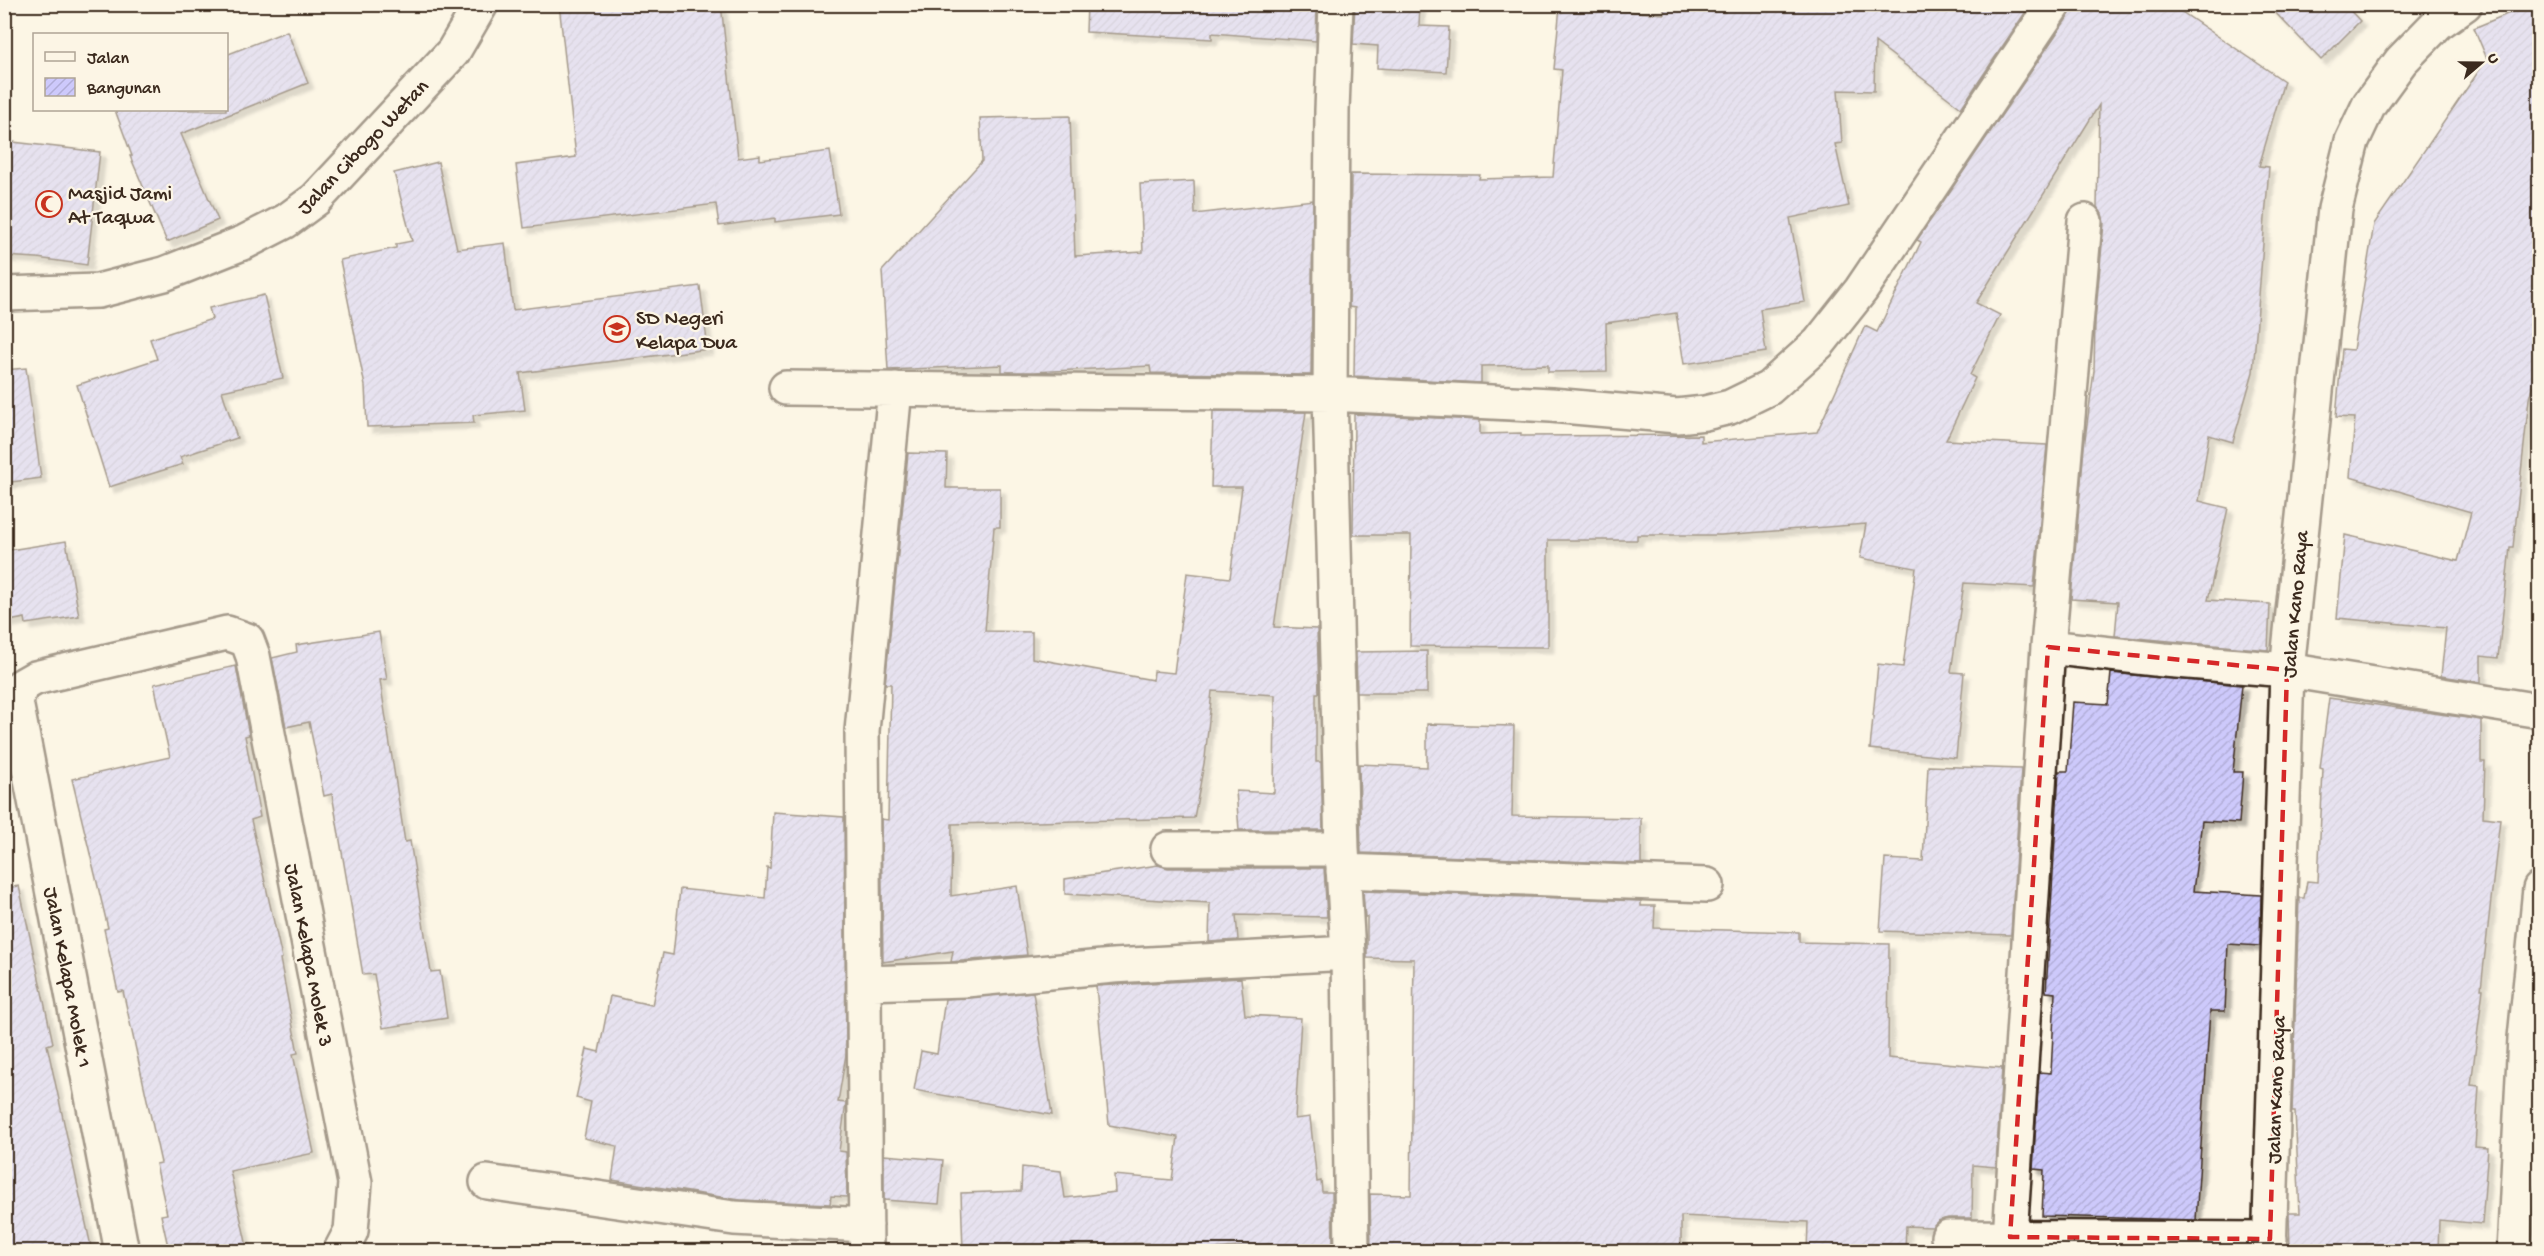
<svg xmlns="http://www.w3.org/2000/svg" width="2544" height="1256" viewBox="0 0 2544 1256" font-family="'Gochi Hand',sans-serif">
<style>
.building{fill:url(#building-hatch);stroke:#3b2a1e;stroke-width:1.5;filter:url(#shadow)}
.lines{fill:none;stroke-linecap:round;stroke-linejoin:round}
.street-casing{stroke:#3b2a1e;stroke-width:38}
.secondary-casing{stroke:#3b2a1e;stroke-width:38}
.street{stroke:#fcf5e5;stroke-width:33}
.secondary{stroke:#fcf5e5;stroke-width:33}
.marked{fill:none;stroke:#d62828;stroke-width:4.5;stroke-dasharray:12 8;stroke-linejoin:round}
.labels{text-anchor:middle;stroke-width:4.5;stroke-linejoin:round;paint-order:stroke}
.street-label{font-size:21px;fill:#3b2a1e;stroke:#fcf5e5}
.poi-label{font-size:21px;fill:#3b2a1e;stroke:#fcf5e5;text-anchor:start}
</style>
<defs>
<pattern id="building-hatch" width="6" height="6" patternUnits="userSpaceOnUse" patternTransform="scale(1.5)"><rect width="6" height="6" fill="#cdc9fb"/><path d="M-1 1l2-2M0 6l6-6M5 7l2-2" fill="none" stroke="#b1add7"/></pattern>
<filter id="shadow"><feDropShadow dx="5.5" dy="5.5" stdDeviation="1.5" flood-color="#0004"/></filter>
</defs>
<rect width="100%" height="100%" fill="#fcf5e5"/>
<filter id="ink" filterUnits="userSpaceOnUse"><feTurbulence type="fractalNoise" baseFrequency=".0167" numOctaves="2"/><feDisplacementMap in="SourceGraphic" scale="12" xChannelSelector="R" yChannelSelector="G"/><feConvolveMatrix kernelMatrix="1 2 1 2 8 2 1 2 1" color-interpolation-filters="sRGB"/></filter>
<g filter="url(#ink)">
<!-- building -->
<path class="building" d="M559 4H721L738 158 760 155V160L830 151 839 214 775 222V218L719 226 716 204 524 228 516 165 576 157Z
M1087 4H1317L1316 41 1212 33V39L1086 32Z
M1355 4H1420L1419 26 1449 27 1446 72 1377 68 1378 46 1353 44Z
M1726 4H2031L1961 108 1875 42 1874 91 1838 90 1842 143 1835 144 1849 206 1790 218 1805 302 1760 309 1766 352 1684 364 1676 313 1606 323 1607 371 1548 372V365L1481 366V383L1354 376 1355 308 1349 307 1351 174 1480 175 1479 179 1553 177 1562 70 1554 69 1560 6 1664 14V9L1725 12Z
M2073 4H2170L2284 81 2259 166 2269 167 2253 372 2233 442 2209 435 2199 501 2228 508 2208 600 2270 604 2268 650 2115 636 2118 602 2071 599 2084 447 2094 371 2095 321 2104 223 2102 214 2097 207 2099 105 1976 303 2000 315 1970 375 1975 378 1946 440 2047 445 2034 587 1964 583 1951 672 1964 673 1956 758 1870 749 1878 664 1903 667 1916 568 1860 558 1866 524 1721 535H1637V540H1548V647L1410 646 1411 535H1353L1354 414 1480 420V434L1521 433V436L1701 435V442L1817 432 1865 326 1877 332 1921 242 1917 240 2070 14Z
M2267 4H2344L2360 21 2321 60Z
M2531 4 2540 25V354L2529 399 2513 547H2510L2498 658 2481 656V682L2441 676 2446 628 2337 618 2345 535 2458 561 2471 512 2350 477 2355 418 2336 417 2342 349 2353 350 2374 224 2487 59 2474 28Z
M287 31 308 83 181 134 218 220 167 242 130 156H132L115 110H226V55Z
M1070 116 1075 256 1143 252 1140 184 1194 181 1195 214 1313 200 1311 375 1151 373 1150 366 1034 372H1002V365L888 370 882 271 982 161 980 118Z
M4 141 100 152 87 265 37 258 4 256Z
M438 162 457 249 505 243 513 310 700 286 708 349 520 373 525 410 473 415 474 423 367 427 365 386 340 260 396 248V244L412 241 394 173Z
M264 295 283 378 222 391 237 438 180 457 183 464 109 487 77 385 157 359 150 339 212 319 209 308Z
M26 368 41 478 4 483V370Z
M1213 411 1306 412 1274 627 1317 629 1319 693H1316V762H1321L1323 830H1239L1236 791 1274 793 1275 695 1212 691 1205 758 1194 818 952 824 951 896 1017 886 1027 955 951 962 953 951 883 962 881 819 888 820 891 684H885L908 453 947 454 946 488H1000V527H994L985 631 1032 632V658L1153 680 1154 671 1174 673 1187 573 1230 578 1242 487H1211Z
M66 541 79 616 26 624 25 618 4 622V551Z
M379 632 387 679 380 680 405 842 410 841 431 972 440 971 447 1018 383 1028 374 974 363 975 332 794 324 796 309 722 286 727 272 658 297 652 296 645Z
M1427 651V693H1357L1356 652Z
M236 666 249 735 245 736 260 817 251 820 282 958 280 959 298 1053 293 1054 314 1153 230 1171 248 1251H169L161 1215 167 1214 156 1164 161 1163 123 991 118 992 104 929 108 928 72 779 170 757 154 684Z
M2111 673 2242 685 2233 772H2243L2239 823 2202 821 2193 891 2261 895 2260 946 2228 944 2225 1011H2210L2196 1220 2042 1216 2044 1170 2033 1169 2039 1072 2051 1073 2055 993 2046 992 2059 771H2068L2073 702 2108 704Z
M2329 698 2481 720V762H2485L2483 817 2500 819 2481 989H2483L2471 1085 2479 1086 2475 1147 2488 1148 2482 1224 2439 1220 2438 1251H2290L2289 1213H2300L2295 1112H2292L2299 898H2304L2307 881 2318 882 2323 769 2320 768Z
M1427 724 1514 726 1512 816 1641 818V864L1361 853 1359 764 1427 767Z
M1928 766 2021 769 2011 935 1880 931 1885 859 1923 861Z
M773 812 844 817 846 1054 838 1102 846 1103 839 1151 846 1152 847 1197 831 1196 830 1204 740 1200 612 1180 617 1146 584 1138 591 1102 576 1098 587 1049 599 1052 610 996 652 1005 663 953 673 955 680 889 765 898 767 867 770 868Z
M1158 865 1168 868H1324L1327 917 1236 915 1238 940 1209 942 1210 903 1065 894V879Z
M19 886 53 1043 47 1045 92 1251H4V888Z
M1363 891 1641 901V906H1655L1654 928 1799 932V942L1889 944 1888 1058 2002 1068 1996 1167 1973 1165 1972 1218H1948L1938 1221 1932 1227 1906 1226 1905 1251H1807L1808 1222 1681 1216V1251H1371L1370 1194 1411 1195 1414 959 1367 958V917H1365Z
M1241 978 1245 1015 1301 1018 1295 1119 1310 1117 1317 1182 1321 1181 1322 1192H1332L1333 1247 1272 1251V1244L1190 1251H1148V1243L1006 1247V1251H963L961 1193 1021 1191 1022 1167 1061 1171 1065 1198 1115 1192 1114 1175 1172 1180 1178 1137 1109 1125 1096 986Z
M1033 992 1052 1115 914 1090 921 1051 937 1054 945 999Z
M884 1155 943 1160 939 1204 884 1200Z"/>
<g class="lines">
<defs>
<path id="street" d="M1336 4 1332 110 1330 394 1342 849 1348 953 1352 1252
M786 388 1330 394 1551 405 1677 416 1705 413 1730 407 1769 388 1819 343 1861 290 2054 4
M2048 647 2164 660 2287 670 2540 711
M1168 849H1342
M1343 871 1707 885
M864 983 966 980 1113 966 1348 953
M487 1182 734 1218 866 1225
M1948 1237 2270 1239
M2010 1237 2048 647 2085 221
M122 1252 16 702 21 686 35 678 227 633 247 640 253 656 355 1183 351 1231 340 1252
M866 1252 862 731 895 389
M2269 1252 2287 670 2335 209 2352 141 2369 105 2401 61 2438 23 2465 4
M2514 1252 2525 1038 2540 889"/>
<path id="secondary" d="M4 294 98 291 164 274 245 242 286 221 316 199 453 52 481 4"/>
</defs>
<!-- street casing -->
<use href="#street" class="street-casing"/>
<!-- secondary casing -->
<use href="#secondary" class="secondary-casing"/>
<!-- street -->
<use href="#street" class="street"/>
<!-- secondary -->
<use href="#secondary" class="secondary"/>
</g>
</g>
<!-- marked area -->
<path d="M0 0H2544V1256H0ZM2048 647 2287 670 2270 1239 2010 1237Z" fill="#fcf5e5" fill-opacity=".55" fill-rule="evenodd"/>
<path class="marked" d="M2048 647 2287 670 2270 1239 2010 1237Z"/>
<!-- icons -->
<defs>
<symbol id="mosque-ring" viewBox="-11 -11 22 22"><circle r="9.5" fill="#fcf5e5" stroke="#c8321e" stroke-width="1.5"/><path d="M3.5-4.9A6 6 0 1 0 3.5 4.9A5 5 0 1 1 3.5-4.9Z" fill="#c8321e"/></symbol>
<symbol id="school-ring" viewBox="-11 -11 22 22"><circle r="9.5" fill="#fcf5e5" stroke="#c8321e" stroke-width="1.5"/><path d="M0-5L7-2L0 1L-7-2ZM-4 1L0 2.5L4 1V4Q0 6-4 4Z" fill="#c8321e"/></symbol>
</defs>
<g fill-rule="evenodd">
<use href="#mosque-ring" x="34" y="189" width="30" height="30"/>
<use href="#school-ring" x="602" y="314" width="30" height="30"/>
</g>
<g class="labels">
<!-- street labels -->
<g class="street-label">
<text transform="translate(362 146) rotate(-46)" y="7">Jalan Cibogo Wetan</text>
<text transform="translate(2294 604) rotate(-85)" y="7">Jalan Kano Raya</text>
<text transform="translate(310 955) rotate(79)" y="7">Jalan Kelapa Molek 3</text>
<text transform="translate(69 977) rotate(79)" y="7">Jalan Kelapa Molek 1</text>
<text transform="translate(2275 1090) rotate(-88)" y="7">Jalan Kano Raya</text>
</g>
<!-- poi labels -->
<g class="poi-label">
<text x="68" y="199">Masjid Jami<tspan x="68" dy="24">At Taqwa</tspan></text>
<text x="636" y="324">SD Negeri<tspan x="636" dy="24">Kelapa Dua</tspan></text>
</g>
</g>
<!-- margin -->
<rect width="2544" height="1256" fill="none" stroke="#fcf5e5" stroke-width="24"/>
<rect x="12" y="12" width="2520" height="1232" fill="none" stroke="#3b2a1e" stroke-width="2" filter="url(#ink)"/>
<!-- legend -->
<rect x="33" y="33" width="195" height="78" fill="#fcf5e5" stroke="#afa495" stroke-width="1.5"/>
<rect x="45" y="52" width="30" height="9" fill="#fcf5e5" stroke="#afa495" stroke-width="1.5"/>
<text x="87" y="63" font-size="18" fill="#3b2a1e">Jalan</text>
<rect x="45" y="78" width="30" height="18" fill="url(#building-hatch)" stroke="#afa495" stroke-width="1.5"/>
<text x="87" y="93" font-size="18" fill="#3b2a1e">Bangunan</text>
<!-- north arrow -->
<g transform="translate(2481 63) rotate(70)" stroke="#fcf5e5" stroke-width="4.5" paint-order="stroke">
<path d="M0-4.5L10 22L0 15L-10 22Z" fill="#3b2a1e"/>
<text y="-9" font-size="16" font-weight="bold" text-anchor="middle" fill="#3b2a1e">U</text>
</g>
</svg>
